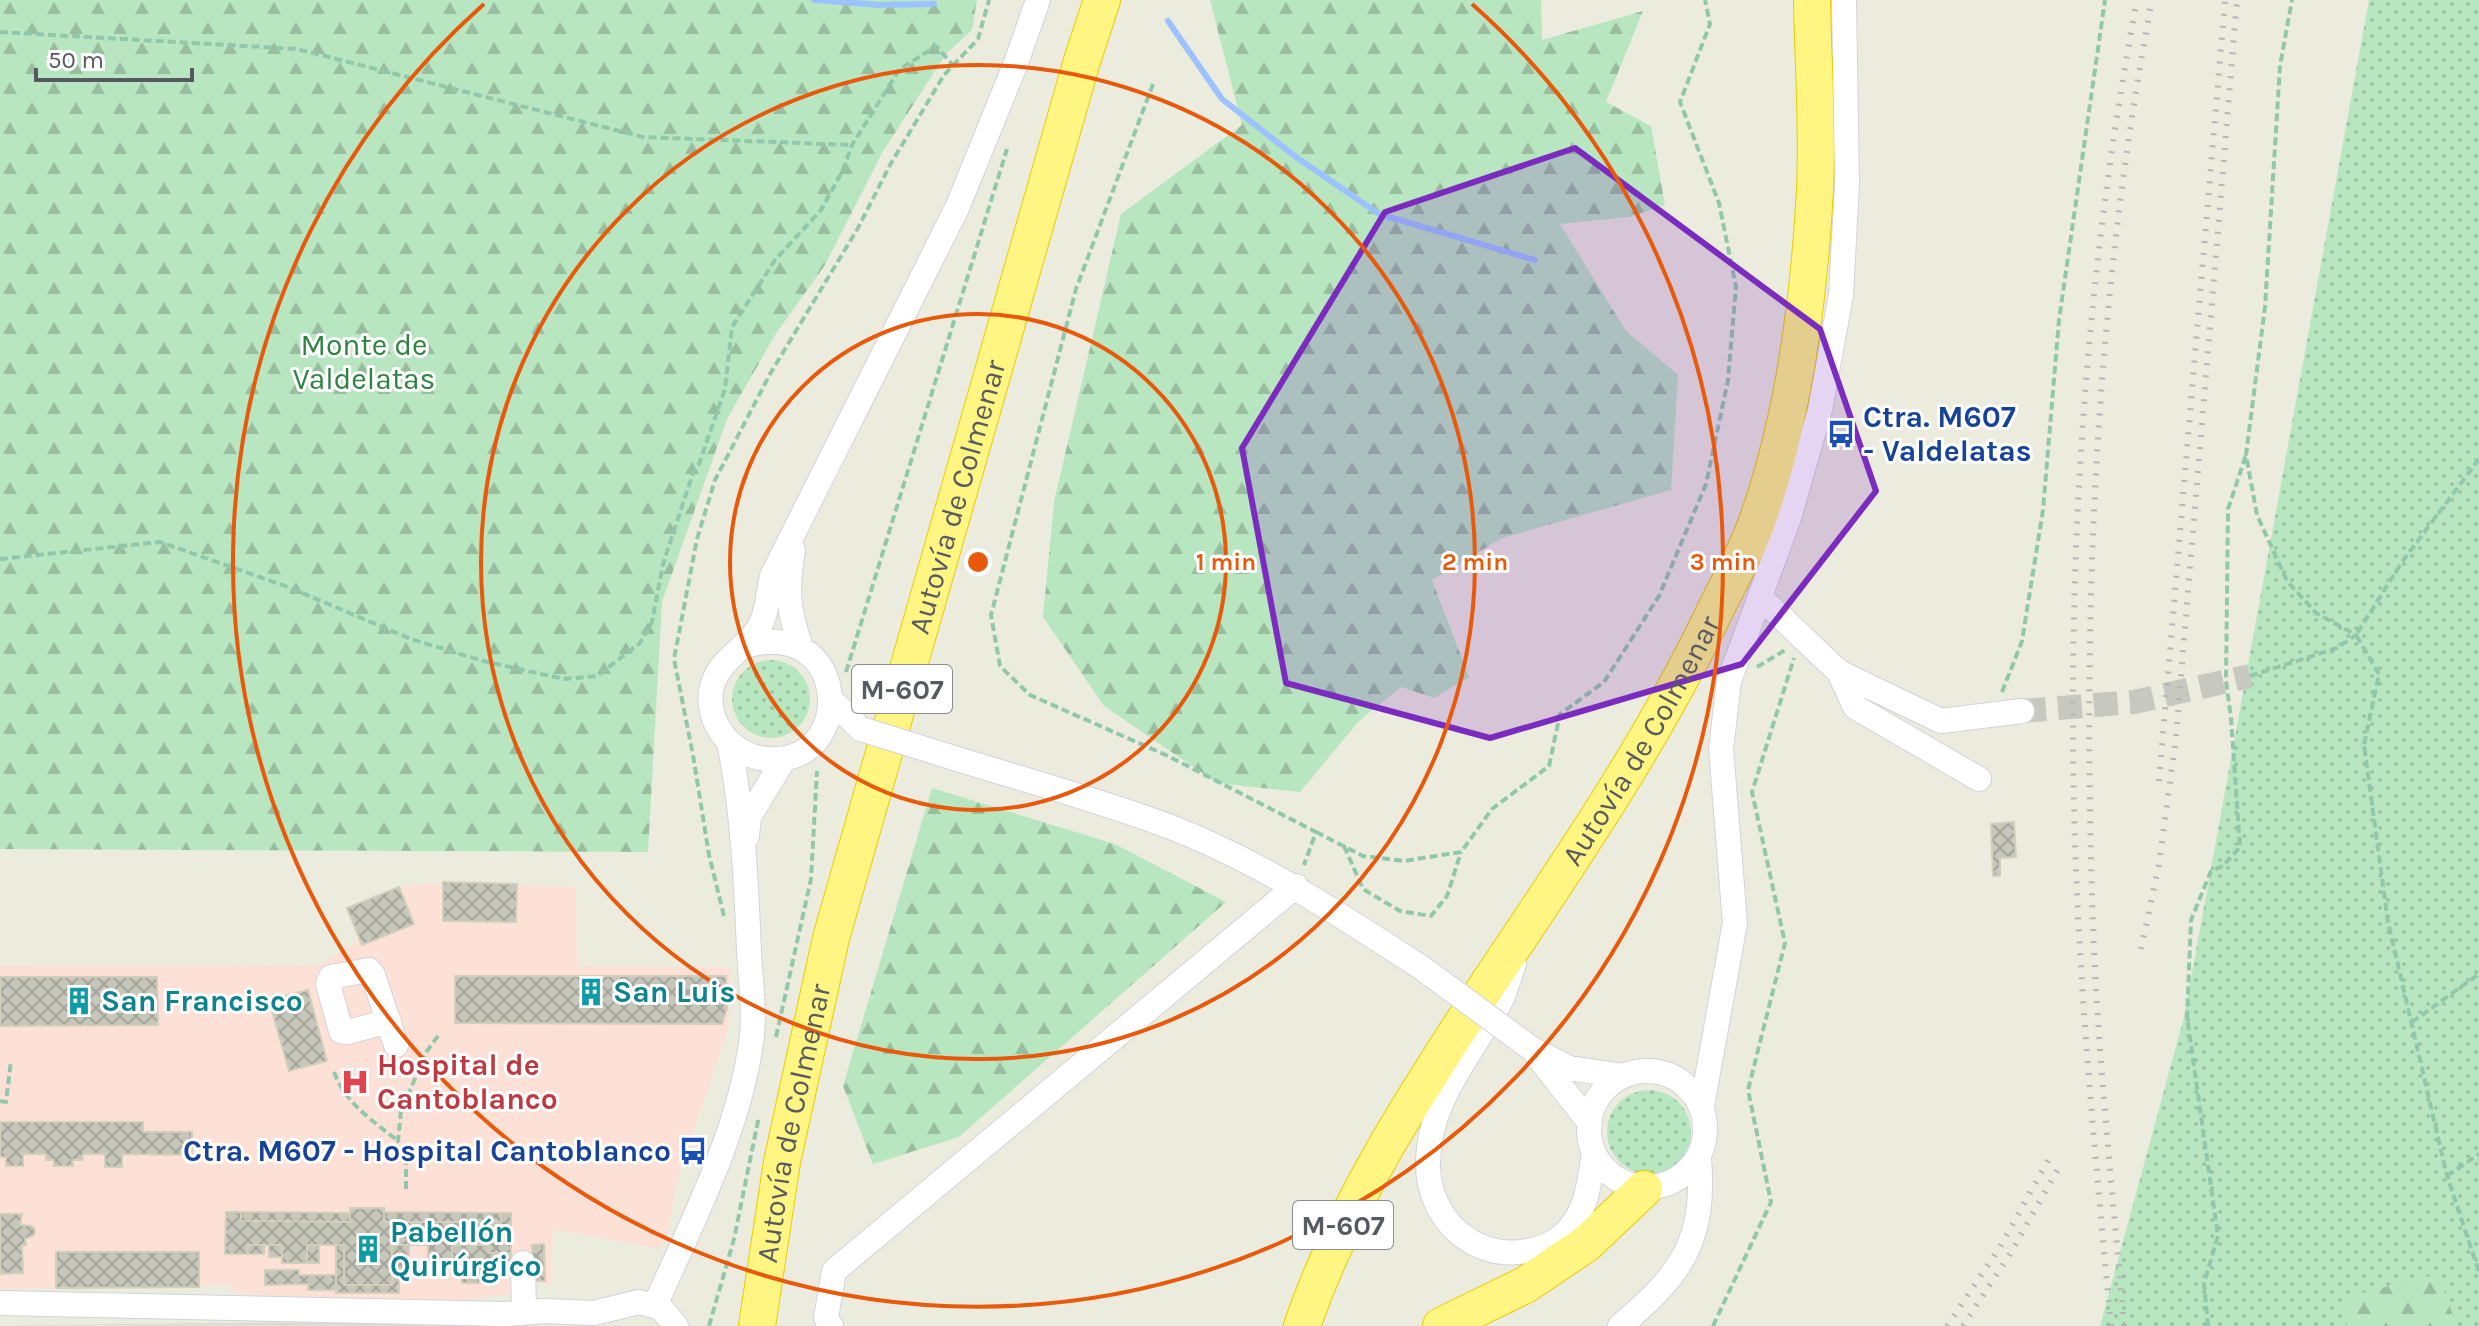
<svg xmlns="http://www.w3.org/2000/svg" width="2479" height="1326" viewBox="0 0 2479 1326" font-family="Karla,sans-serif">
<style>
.education{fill:#dcdbcd}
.medical{fill:#fde1d7}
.green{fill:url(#green-dots)}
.forest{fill:url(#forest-firs)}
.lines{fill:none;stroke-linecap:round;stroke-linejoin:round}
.stream{stroke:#9cc2ff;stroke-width:6}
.building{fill:url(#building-cross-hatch);stroke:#d1cebc;stroke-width:2}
.minor-tunnel{stroke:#c7c8bf;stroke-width:24;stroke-dasharray:24 12;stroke-linecap:butt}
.minor-casing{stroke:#d2d3da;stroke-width:26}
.highway-casing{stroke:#ebcb00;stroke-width:38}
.path{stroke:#91c7aa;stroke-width:4;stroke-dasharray:8 4;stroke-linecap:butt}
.minor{stroke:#fff;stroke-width:24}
.highway{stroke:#fff583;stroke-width:36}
.rail{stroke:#b5b6b6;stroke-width:6;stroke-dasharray:2 10;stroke-linecap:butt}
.minor-bridge-casing{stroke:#d2d3da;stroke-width:26;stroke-linecap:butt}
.minor-bridge{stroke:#fff;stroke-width:24}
.marked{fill:#7b2cbf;fill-opacity:0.2;stroke:#7b2cbf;stroke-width:6;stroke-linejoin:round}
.ring{fill:none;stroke:#e8590c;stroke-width:4}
.labels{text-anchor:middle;stroke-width:6;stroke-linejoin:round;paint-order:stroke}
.shield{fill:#fff;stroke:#8a8c90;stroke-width:2}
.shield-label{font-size:28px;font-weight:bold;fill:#585a61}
.park-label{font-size:30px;fill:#2e8340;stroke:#fff}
.transit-label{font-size:30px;font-weight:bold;fill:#164399;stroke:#fff;text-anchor:start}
.street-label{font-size:30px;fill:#585a61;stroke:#fff}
.culture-label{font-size:30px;font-weight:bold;fill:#0d838f;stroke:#fff;text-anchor:start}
.health-label{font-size:30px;font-weight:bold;fill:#be3a42;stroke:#fff;text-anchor:start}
.centre{fill:#e8590c;stroke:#fff;stroke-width:4}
.ring-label{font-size:24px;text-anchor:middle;font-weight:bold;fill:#e8590c;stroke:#fff;stroke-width:6;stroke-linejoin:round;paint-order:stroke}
</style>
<defs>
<pattern id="green-dots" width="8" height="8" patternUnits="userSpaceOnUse" patternTransform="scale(2)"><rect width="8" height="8" fill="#b8e6c0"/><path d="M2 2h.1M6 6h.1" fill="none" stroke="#98bd9f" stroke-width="1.8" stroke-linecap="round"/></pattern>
<pattern id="forest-firs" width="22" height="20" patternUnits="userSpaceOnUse" patternTransform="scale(2)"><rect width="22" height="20" fill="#b8e6c0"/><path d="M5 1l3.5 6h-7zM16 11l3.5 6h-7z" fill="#98bd9f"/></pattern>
<pattern id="building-cross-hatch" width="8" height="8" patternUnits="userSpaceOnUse" patternTransform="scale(2)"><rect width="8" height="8" fill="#c7c6bb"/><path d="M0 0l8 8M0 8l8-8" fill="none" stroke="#a4a49b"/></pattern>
</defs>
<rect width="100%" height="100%" fill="#ececde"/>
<!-- education -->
<path class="education" d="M475 1321 496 1326 0 1325Z"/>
<!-- medical -->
<path class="medical" d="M443 882 576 887 577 966 727 967 731 975 728 1031 678 1176 667 1234 660 1249 553 1229 551 1284 518 1283 517 1294 411 1305 233 1293 232 1285 0 1289V966L320 965 359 940 347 908 399 887Z"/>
<!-- green -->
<path class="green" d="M2369 0H2479V1326H2100L2184 1017Z
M732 699a39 39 0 1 1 78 0a39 39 0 1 1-78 0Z
M1607 1132a42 42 0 1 1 84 0a42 42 0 1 1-84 0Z"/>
<!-- forest -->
<path class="forest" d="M0 0H977L972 30 946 54 882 153 825 265 775 335 727 419 662 602 648 852 0 849Z
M1210 0H1541L1542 40 1643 11 1606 102 1651 126 1665 205 1629 217 1560 224 1626 331 1678 375 1671 490 1502 538 1432 580 1469 677 1434 698 1401 687 1359 721 1300 792 1217 783 1104 706 1043 617 1054 502 1121 214 1242 125Z
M932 788 1115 844 1226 902 959 1137 873 1164 843 1086Z
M2438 1274 2457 1326H2347L2342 1298Z"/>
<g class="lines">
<!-- stream -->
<path class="stream" d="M814 0 880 5 934 4
M1168 21 1222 99 1296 157 1379 214 1535 260"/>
</g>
<!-- building -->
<path class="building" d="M2014 822 2016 857 2000 858V876H1993L1991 824Z
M443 882 517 884 516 922 443 921Z
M399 887 414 924 362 945 347 908Z
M455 976H726L727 1008 722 1024 455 1023Z
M0 977H157L158 1025 0 1026Z
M308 990 327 1061 289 1071 269 1000Z
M0 1122H143V1132H192V1155L122 1154V1167H105V1154H83L82 1160H72L73 1166H54V1160H46V1154H23V1166H6V1157H0Z
M350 1208H384V1222H501V1213H511V1253H489L488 1245H452V1264L428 1263V1245H392V1285H344V1245H307V1263H282V1245H247V1254H225L226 1212H241V1221L350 1222Z
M241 1212 350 1213V1222L241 1221Z
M384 1212 501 1213V1222H384Z
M0 1214H22L20 1225 32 1226 35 1230 34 1235 25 1239 26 1245H22L23 1273 0 1274Z
M544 1244 545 1281H533L532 1245Z
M247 1245H264V1254H247Z
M269 1245H282V1257H269Z
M307 1245H319V1263H307Z
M336 1245H344V1285H392V1245H409V1272H399V1293H336Z
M452 1245H488L489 1253H511L510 1264H452Z
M56 1252H199V1287L56 1288Z
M462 1264H482V1283H462Z
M265 1270H299V1275H336V1290H308L309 1284 265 1285Z"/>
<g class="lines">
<!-- minor-tunnel -->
<path class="minor-tunnel" d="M2022 711 2134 702 2250 676"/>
<defs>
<path id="minor" d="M793 550C786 590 788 610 801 648
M1761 598 1839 672 1941 721 2022 711
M745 646C846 616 857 754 778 759 763 760 750 757 738 749 719 736 708 714 711 691 716 661 743 652 758 629 767 617 768 592 772 576L957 208 1016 63 1038 0
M1839 672 1855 707 1979 779
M831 700 861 729
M954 758C1025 780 1098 800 1168 826 1260 861 1340 915 1422 968
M747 836 749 817 784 759
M1514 964C1509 977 1506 992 1499 1004 1471 1055 1428 1101 1428 1164 1428 1218 1473 1261 1527 1251 1543 1248 1559 1241 1569 1229 1588 1207 1589 1181 1594 1154
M389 1021 348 1032 341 1031 328 984 331 977 369 970 373 975 396 1045
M1532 1049 1569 1068 1624 1076
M1538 1057 1590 1123
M1589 1129a58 58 0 1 1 116 0a58 58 0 1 1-116 0Z
M1702 1106 1735 923 1721 749 1729 681 1789 518 1820 410 1841 295 1847 183 1844 0
M523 1263 524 1313
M0 1303 506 1314 544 1311 594 1313 639 1302 661 1308 676 1326
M655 1305C692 1223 742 1125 752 1035 755 1008 750 977 749 950 746 880 743 811 729 743
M831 1326 826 1318 834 1271 1296 886
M1620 1326C1681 1275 1706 1241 1699 1158"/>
<g id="highway">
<path id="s1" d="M757 1326 782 1162 831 938 1082 61 1102 0"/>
<path id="s2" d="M1302 1326C1345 1201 1418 1091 1490 981 1569 863 1649 747 1711 619 1725 589 1743 559 1755 527 1793 424 1809 300 1815 190 1818 127 1813 63 1812 0"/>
<path d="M1441 1326 1525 1285 1586 1244 1644 1189"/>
</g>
</defs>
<!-- minor casing -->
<use href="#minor" class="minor-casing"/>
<!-- highway casing -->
<use href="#highway" class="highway-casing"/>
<!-- path -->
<path class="path" d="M0 32 297 49 643 137 852 145
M1153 84 1076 289 991 615 1000 666 1030 695 1168 756 1316 832 1304 865
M2479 459 2402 562 2356 635 2379 674 2364 745 2388 922 2447 1176 2479 1272
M0 559 160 542 288 587 411 639 483 661 564 679 597 676 640 643 652 622 663 564 693 473 699 464 725 389 732 327 775 260 821 210 843 170 852 145 899 70 936 46 952 64
M1757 667 1787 649
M846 672 1007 149
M2250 676 2337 648 2356 635 2316 613 2287 581 2257 515 2246 455 2265 307 2280 66 2292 0
M2002 692 2022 641 2043 510 2059 320 2105 0
M1316 832 1363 856 1404 861 1461 852 1492 809 1549 766 1560 714 1604 682 1659 596 1706 484 1728 380 1736 287 1719 203 1680 102 1710 24 1705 0
M1344 846 1363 889 1400 911 1431 916 1447 896 1461 852
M724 916 709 855 693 755 674 659 697 539 715 480 770 374 858 228 890 165 944 75 978 39 989 0
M2412 1022 2479 974
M776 1037 811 879 817 771
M334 1072C346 1104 372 1120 398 1141
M0 1101 6 1102 11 1061
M2447 1176 2479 1154
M406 1189V1158L398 1141 401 1111 427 1051 438 1036
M709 1326 734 1239 759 1116
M1713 1326 1771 1202 1748 1090 1785 943 1752 792 1794 658
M2208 1326 2204 1283 2218 1236 2187 1017 2191 920 2211 871 2223 866 2240 847 2231 718 2226 681 2228 509 2246 455"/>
<!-- minor -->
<use href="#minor" class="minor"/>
<!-- highway -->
<use href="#highway" class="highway"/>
<!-- rail -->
<path class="rail" d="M2159 781 2225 0
M2141 949 2159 864 2176 737 2237 0
M1947 1326 2000 1247 2050 1157
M1963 1326 2010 1254 2062 1162
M2111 1326C2095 1153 2078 980 2074 806 2068 537 2087 264 2137 0
M2124 1326C2113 1193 2098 1059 2093 926 2082 617 2094 305 2152 0"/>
<defs>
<path id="minor-bridge" d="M861 729 954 758
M1422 968 1532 1049"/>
</defs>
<!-- minor-bridge casing -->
<use href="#minor-bridge" class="minor-bridge-casing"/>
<!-- minor-bridge -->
<use href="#minor-bridge" class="minor-bridge"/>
</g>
<!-- marked area -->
<path class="marked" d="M1575 148 1820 329 1876 491 1742 664 1490 738 1286 683 1242 448 1385 212Z"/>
<!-- distance rings -->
<g class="ring">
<circle cx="978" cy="562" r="248"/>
<circle cx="978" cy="562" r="497"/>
<path d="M1472 4A745 745 0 1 1 484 4"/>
</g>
<!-- icons -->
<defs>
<symbol id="bus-bare" viewBox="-9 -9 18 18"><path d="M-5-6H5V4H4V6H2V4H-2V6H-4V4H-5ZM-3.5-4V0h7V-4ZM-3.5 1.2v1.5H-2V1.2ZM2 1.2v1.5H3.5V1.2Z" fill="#1a4fb4" stroke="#fff" stroke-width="2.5" paint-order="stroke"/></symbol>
<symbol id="building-bare" viewBox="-9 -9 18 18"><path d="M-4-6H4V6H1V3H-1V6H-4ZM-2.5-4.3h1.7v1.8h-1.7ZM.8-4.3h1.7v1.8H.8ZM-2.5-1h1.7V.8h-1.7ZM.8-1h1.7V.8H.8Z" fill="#0f9aa8" stroke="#fff" stroke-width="2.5" paint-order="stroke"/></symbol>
<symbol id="hospital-bare" viewBox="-9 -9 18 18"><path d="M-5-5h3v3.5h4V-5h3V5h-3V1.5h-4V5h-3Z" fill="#e0444e" stroke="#fff" stroke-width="2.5" paint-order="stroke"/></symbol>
</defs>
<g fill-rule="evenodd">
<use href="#bus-bare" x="1821" y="414" width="40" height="40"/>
<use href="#building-bare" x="571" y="972" width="40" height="40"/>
<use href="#building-bare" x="59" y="981" width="40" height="40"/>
<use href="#hospital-bare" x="335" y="1062" width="40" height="40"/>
<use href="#bus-bare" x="673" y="1131" width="40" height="40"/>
<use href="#building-bare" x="348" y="1229" width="40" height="40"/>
</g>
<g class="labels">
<!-- shield labels -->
<g class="shield">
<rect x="852" y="665" width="100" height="48" rx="6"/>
<rect x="1293" y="1201" width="100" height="48" rx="6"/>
</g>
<g class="shield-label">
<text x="902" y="699">M-607</text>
<text x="1343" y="1235">M-607</text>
</g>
<!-- park labels -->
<g class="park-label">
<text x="364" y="355">Monte de<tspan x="364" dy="34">Valdelatas</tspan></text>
</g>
<!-- transit labels -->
<g class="transit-label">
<text x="1863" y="427">Ctra. M607<tspan x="1863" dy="34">- Valdelatas</tspan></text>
<text x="671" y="1161" text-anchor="end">Ctra. M607 - Hospital Cantoblanco</text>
</g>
<!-- street labels -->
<g class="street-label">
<text dy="10" stroke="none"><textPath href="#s1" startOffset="854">Autovía de Colmenar</textPath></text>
<text dy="10" stroke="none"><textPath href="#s2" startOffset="678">Autovía de Colmenar</textPath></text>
<text dy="10" stroke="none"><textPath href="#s1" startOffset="206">Autovía de Colmenar</textPath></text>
</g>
<!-- culture labels -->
<g class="culture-label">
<text x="613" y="1002">San Luis</text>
<text x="101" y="1011">San Francisco</text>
<text x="390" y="1242">Pabellón<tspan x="390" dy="34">Quirúrgico</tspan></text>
</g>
<!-- health labels -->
<g class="health-label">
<text x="377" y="1075">Hospital de<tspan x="377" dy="34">Cantoblanco</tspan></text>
</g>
</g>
<circle cx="978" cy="562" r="12" class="centre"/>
<g class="ring-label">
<text x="1226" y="570">1 min</text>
<text x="1475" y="570">2 min</text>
<text x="1723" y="570">3 min</text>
</g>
<!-- scale -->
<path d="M36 68v12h156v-12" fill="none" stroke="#585a61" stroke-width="4"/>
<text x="48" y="68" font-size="24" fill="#585a61" stroke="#ffffff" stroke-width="6" paint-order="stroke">50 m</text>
</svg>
